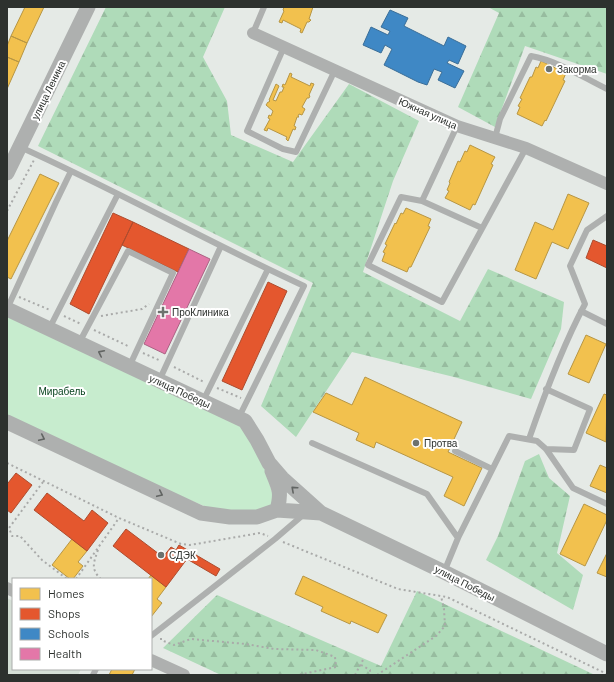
<svg xmlns="http://www.w3.org/2000/svg" width="614" height="682" viewBox="0 0 614 682" font-family="Barlow,sans-serif">
<style>
.built{fill:#d5dfd6}
.forest{fill:url(#forest-firs)}
.park{fill:#c7ecce}
.homes{fill:#f2c14e;stroke:#b79644}
.shops{fill:#e4572e;stroke:#ad4c2e}
.schools{fill:#3f88c5;stroke:#3a6e98}
.health{fill:#e377a8;stroke:#ac6283}
.lines{fill:none;stroke-linecap:round;stroke-linejoin:round}
.path{stroke:#a9aaa9;stroke-width:2;stroke-dasharray:2 3;stroke-linecap:butt}
.service{stroke:#aeb0af;stroke-width:6}
.minor{stroke:#aeb0af;stroke-width:12}
.tertiary{stroke:#aeb0af;stroke-width:15}
.oneway{stroke:#616462}
.poi-dot{fill:#6d726e;stroke:#fff;stroke-width:1.5}
.labels{text-anchor:middle;stroke-width:4;stroke-linejoin:round;paint-order:stroke}
.poi-label{font-size:10px;fill:#2d312e;stroke:#fff;text-anchor:start}
.street-label{font-size:10px;fill:#2d312e;stroke:#fff}
.park-label{font-size:10px;fill:#06411c;stroke:#fff}
</style>
<defs>
<pattern id="forest-firs" width="22" height="20" patternUnits="userSpaceOnUse"><rect width="22" height="20" fill="#afdbb9"/><path d="M5 1l3.5 6h-7zM16 11l3.5 6h-7z" fill="#97bc9f"/></pattern>
</defs>
<rect width="100%" height="100%" fill="#e5eae6"/>
<!-- built -->
<path class="built" d="M7 598 13 601V669H81L78 675H7Z"/>
<!-- forest -->
<path class="forest" d="M106 7H225L203 57 227 101 231 135 293 162 349 84 419 121 393 181 363 272 460 321 488 269 564 302 561 329 531 399 454 377 352 352 296 437 261 406 313 283 38 146Z
M488 7H607V74L525 46 495 127 458 107 499 13Z
M539 454 549 478 570 496 557 553 583 575 573 610 486 560 498 536 525 461Z
M417 591 595 675H221L163 648 217 595 381 666Z"/>
<!-- park -->
<path class="park" d="M7 309 245 421 257 440 277 510 230 517 7 422Z"/>
<!-- homes -->
<path class="homes" d="M25 7H44L27 43 11 36Z
M284 7H313L309 19 311 20 309 22H307L302 33 300 32 301 29 283 20 282 23 279 22 284 11 283 10Z
M11 36 27 43 19 62 7 57V46Z
M7 57 19 62 7 89Z
M541 61 566 73 563 80 565 81 546 121 545 120 542 126 517 114 520 107 518 106 522 99 520 98 530 77H532L536 67 538 68Z
M290 73 292 74 291 77 310 86 311 83 314 84 309 95 310 96 309 98H307L302 107 305 109 302 115 299 114 298 116 299 117H297L294 126 296 127 295 130 293 129 288 141 286 139 287 137 268 128 267 131 264 130 270 119 268 118 269 115 271 116 273 111 266 105 268 102H269L270 101 269 100 276 84 279 86 273 100 276 101 280 92H282L284 87H282L283 84 285 85Z
M470 145 495 157 491 164 493 165 475 205 473 204 470 210 445 198 449 191 447 190 450 183 449 182 458 161 460 162 465 151 467 152Z
M40 174 59 183 11 279 7 277V241Z
M568 194 589 203 568 249 552 242 536 279 515 270 535 222 553 230Z
M406 208 431 219 428 226 430 227 411 267H409L407 272 382 261 385 253 383 252 387 245 385 244 395 223 396 224 401 213 403 214Z
M586 335 606 344 589 383 568 374Z
M365 377 462 422 448 452 482 468 464 506 444 496 453 477 376 442 374 448 356 440 359 433 313 412 326 393 352 405Z
M604 394 607 395 606 442 586 433Z
M600 465 607 468V493L590 486Z
M584 504 607 515V520L585 566 560 554Z
M72 539 87 551 78 562 83 566 73 579H70L52 565Z
M607 553V577L597 573Z
M151 575 166 587 157 599 162 603 151 617V579H148Z
M303 576 387 615 378 633 351 621 350 624 321 611 323 607 295 594Z
M112 669H135L132 675H109Z"/>
<!-- shops -->
<path class="shops" d="M113 213 133 222 89 314 70 304Z
M133 222 189 249 178 272 122 245Z
M593 240 607 246V268L586 258Z
M268 282 287 291 242 390 222 381Z
M16 473 32 485 11 513 7 510V482L8 483Z
M47 493 84 521 92 510 108 523 87 551 34 510Z
M126 529 163 557 171 547 176 550 179 545 220 569 216 576 187 559 166 587 113 546Z"/>
<!-- schools -->
<path class="schools" d="M390 10 408 18 404 26 444 46 448 37 466 46 458 64 449 60 447 63 464 71 455 88 438 80 442 72 434 69 427 85 418 82 384 65 392 49 385 45 381 53 363 45 371 27 388 35 390 31 381 27Z"/>
<!-- health -->
<path class="health" d="M189 249 210 259 165 354 144 344Z"/>
<g class="lines">
<!-- path -->
<path class="path" d="M7 211 34 160
M19 297 50 310
M64 316 81 324
M101 316 142 309 149 304
M94 330 130 347
M143 353 161 361
M174 367 204 382
M217 388 241 398
M7 463 119 518 181 544 190 545 260 533 268 536
M43 482 9 528 12 536H20L42 560 67 579
M283 542 398 589 447 597 607 674
M98 550C94 562 90 569 101 579
M76 579 119 518
M161 638V640L174 645 191 639 246 644 274 649 316 650 335 657 336 667 298 675
M361 665 370 670V675
M355 675 364 658
M377 675 436 636 445 626 444 609 441 596"/>
<!-- service -->
<path class="service" d="M253 33 264 7
M284 47 247 131 283 149 296 152 335 70
M495 138 500 119 531 56C559 61 582 77 607 89
M20 147C116 190 208 242 304 286L239 417
M422 201 457 126
M482 228 422 201 401 197 368 265 442 302 526 148
M7 309 56 202 71 171
M581 311 607 324
M49 329 118 194
M79 343 128 251 173 273 129 367
M159 381 221 246
M546 389 590 409 574 450 546 449
M203 401 268 269
M529 439C545 393 562 347 585 304L570 266 587 230 607 216
M312 443 427 494 458 538 444 572
M455 451 492 469
M458 538 509 436 537 441 546 449 573 488 607 504
M151 636 275 539 303 515
M93 675 96 669"/>
<!-- minor -->
<path class="minor" d="M253 33 457 126 526 148 607 184
M7 588 13 591
M151 660 184 675"/>
<!-- tertiary -->
<path class="tertiary" d="M7 173 88 7
M7 309 245 421 257 440 269 463 282 478 321 513 444 572 607 654
M7 422 201 513 230 517H257L277 510 321 513
M272 471C279 488 282 492 277 510"/>
</g>
<!-- one-way arrows -->
<defs><path id="oneway-chevron" d="M-2-3.5L2.5 0L-2 3.5" fill="none" stroke-width="1.6" stroke-linecap="round" stroke-linejoin="round"/></defs>
<g class="oneway">
<use href="#oneway-chevron" transform="translate(101 353) rotate(-154)"/>
<use href="#oneway-chevron" transform="translate(42 438) rotate(25)"/>
<use href="#oneway-chevron" transform="translate(294 489) rotate(-138)"/>
<use href="#oneway-chevron" transform="translate(160 494) rotate(25)"/>
</g>
<!-- markers -->
<g class="poi-dot">
<circle cx="549" cy="69" r="4"/>
<path d="M161 306h4v4h4v4h-4v4h-4v-4h-4v-4h4z"/>
<circle cx="416" cy="443" r="4"/>
<circle cx="161" cy="555" r="4"/>
</g>
<g class="labels">
<!-- poi labels -->
<g class="poi-label">
<text x="557" y="73">Закорма</text>
<text x="172" y="316">ПроКлиника</text>
<text x="424" y="447">Протва</text>
<text x="169" y="559">СДЭК</text>
</g>
<!-- street labels -->
<g class="street-label">
<text transform="translate(48 90) rotate(-64)" y="4">улица Ленина</text>
<text transform="translate(428 113) rotate(24)" y="4">Южная улица</text>
<text transform="translate(180 391) rotate(25)" y="4">улица Победы</text>
<text transform="translate(465 583) rotate(27)" y="4">улица Победы</text>
</g>
<!-- park labels -->
<g class="park-label">
<text x="62" y="395">Мирабель</text>
</g>
</g>
<!-- border -->
<rect width="614" height="682" fill="none" stroke="#2d312e" stroke-width="16"/>
<!-- legend -->
<rect x="12" y="578" width="140" height="92" fill="#ffffff" stroke="#abadab"/>
<rect x="20" y="588" width="20" height="12" fill="#f2c14e" stroke="#abadab"/>
<text x="48" y="598" font-size="12" fill="#2d312e">Homes</text>
<rect x="20" y="608" width="20" height="12" fill="#e4572e" stroke="#abadab"/>
<text x="48" y="618" font-size="12" fill="#2d312e">Shops</text>
<rect x="20" y="628" width="20" height="12" fill="#3f88c5" stroke="#abadab"/>
<text x="48" y="638" font-size="12" fill="#2d312e">Schools</text>
<rect x="20" y="648" width="20" height="12" fill="#e377a8" stroke="#abadab"/>
<text x="48" y="658" font-size="12" fill="#2d312e">Health</text>
</svg>
